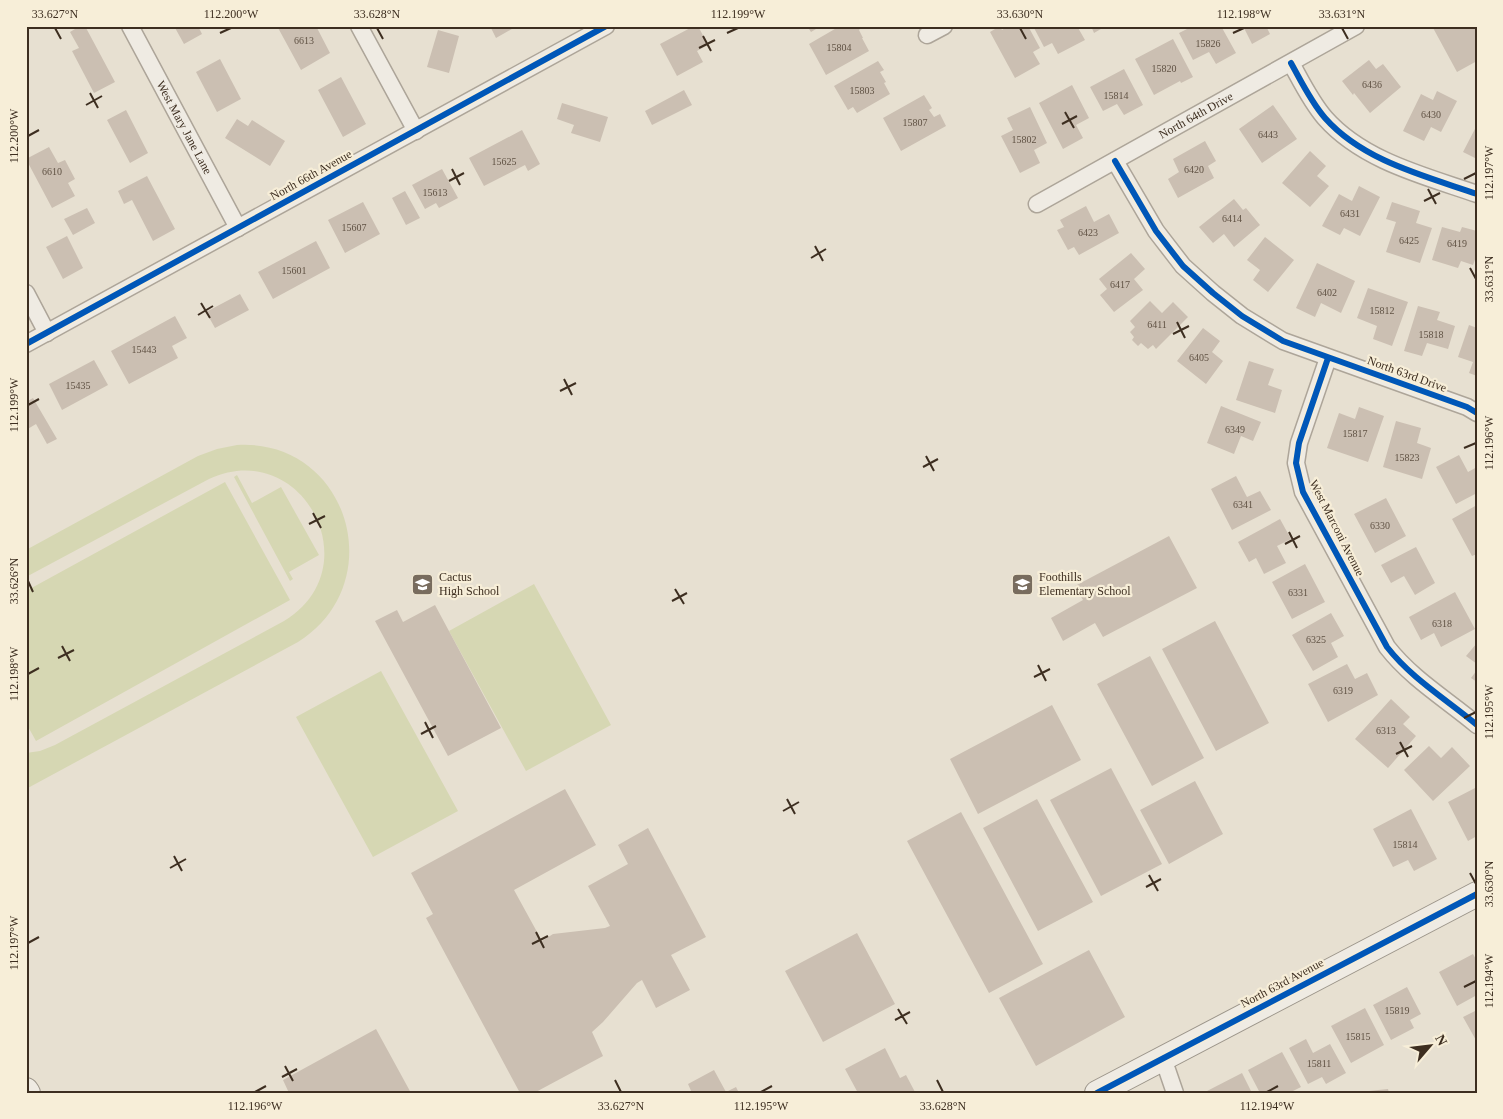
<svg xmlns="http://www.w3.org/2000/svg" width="1503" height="1119" viewBox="0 0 1503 1119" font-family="Georgia,serif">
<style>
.green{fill:#d6d7b3}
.building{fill:#cbbfb2}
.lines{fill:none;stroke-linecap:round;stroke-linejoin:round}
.street-casing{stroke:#ada599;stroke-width:19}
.secondary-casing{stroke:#9c958a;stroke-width:26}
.street{stroke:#efebe3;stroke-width:16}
.secondary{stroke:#efebe3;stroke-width:24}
.cycleway-casing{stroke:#f7eed8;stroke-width:9}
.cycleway{stroke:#0057b8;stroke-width:6}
.ticks{fill:none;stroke:#3d2e20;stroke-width:2}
.labels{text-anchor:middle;stroke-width:4.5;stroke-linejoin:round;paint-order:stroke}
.number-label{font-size:10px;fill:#605244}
.street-label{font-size:12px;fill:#3d2e20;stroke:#f7eed8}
.poi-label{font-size:12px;fill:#3d2e20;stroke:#f7eed8;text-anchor:start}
.neatline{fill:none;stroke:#3d2e20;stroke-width:2}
.ticks-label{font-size:12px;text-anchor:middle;fill:#3d2e20}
</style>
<rect width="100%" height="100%" fill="#e7e0d1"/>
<!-- green -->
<path class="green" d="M237 445C348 438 392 583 298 642L26 789V753L40 751 55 745 284 621C372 568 302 436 209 479L26 577V550L198 456 217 449Z
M237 475 252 503 281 487 319 555 289 572 293 579 290 581 234 477Z
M225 482 290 600 36 741 26 723V591Z
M534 584 611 725 526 771 449 631Z
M381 671 458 811 373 857 296 717Z"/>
<!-- building -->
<path class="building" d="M80 26H85L115 82 94 93 72 51 79 48 70 32Z
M174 26H198L202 34 184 44Z
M277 26H316L330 53 301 70Z
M490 26H517L496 38Z
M694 26H698L708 45 697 51 703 62 677 76 660 44Z
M807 26H821L811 32Z
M840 26H860L861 28 859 30 863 38H862L869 51 826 75 809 44Z
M1000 26 1002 30 1008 26H1028L1040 48 1033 52 1040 64 1015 78 990 32Z
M1033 26H1077L1085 40 1058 54 1052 43 1044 47Z
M1091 26H1106L1094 33Z
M1193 26H1221L1236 53 1216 64 1209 52 1193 60 1179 33Z
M1243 26H1266L1270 34 1252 44Z
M1432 26H1477V61L1457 72Z
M438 30 459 36 449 73 427 67Z
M1173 39 1193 77 1181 83 1180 81 1154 95 1135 59Z
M220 59 241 99 217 112 196 72Z
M1369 60 1376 69 1383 64 1401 87 1370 113 1354 93 1353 95 1342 81Z
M878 61 884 70 880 72 886 82 884 83 890 94 857 113 853 107 848 110 834 86Z
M1124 69 1143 105 1124 115 1117 104 1103 111 1090 87Z
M341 77 366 124 343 137 318 90Z
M1072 85 1089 118 1076 125 1083 138 1063 149 1039 103Z
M684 90 692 105 652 125 645 111Z
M1437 91 1457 101 1441 132 1431 127 1424 141 1403 131 1421 94 1433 100Z
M924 95 932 108 929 110 934 117 940 114 946 126 901 151 883 118Z
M562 103 608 117 600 142 571 133 574 125 557 119Z
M1273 105 1297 139 1262 163 1239 129Z
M1030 107 1047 143 1034 150 1040 163 1020 173 1001 136 1013 130 1007 118Z
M126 110 148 153 130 163 107 120Z
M237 119 248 126 252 120 285 141 270 166 225 138Z
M1477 125V159L1463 152Z
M522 130 540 164 528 171 525 165 484 186 469 158Z
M1205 141 1216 161 1208 166 1214 178 1178 198 1168 179 1179 172 1173 159Z
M49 147 58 163 65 160 75 179 68 183 75 196 52 208 26 159Z
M1310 151 1326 166 1317 176 1329 186 1310 207 1282 183Z
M442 169 458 198 439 208 436 203 425 209 412 185Z
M147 176 175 229 153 241 132 200 124 204 118 191Z
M1359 186 1380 197 1360 236 1344 228 1340 235 1322 226 1339 194 1352 201Z
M405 191 420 218 406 225 392 198Z
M1234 199 1243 210 1246 208 1260 225 1234 247 1224 234 1213 243 1199 227Z
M363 202 380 234 345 253 328 220Z
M1392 202 1420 211 1416 223 1432 228 1420 263 1386 252 1396 222 1386 219Z
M1086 206 1094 222 1109 214 1119 233 1079 255 1074 247 1068 250 1057 230 1064 227 1060 220Z
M87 208 95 223 73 235 64 219Z
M1442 227 1460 232 1462 227 1477 231V254L1473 265 1461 261 1458 268 1432 260Z
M67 236 83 268 63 279 46 247Z
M1265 237 1294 260 1268 292 1253 280 1260 270 1247 260Z
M316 241 330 268 273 299 258 272Z
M1131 253 1145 269 1134 279 1143 290 1114 312 1100 295 1107 289 1099 279Z
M1317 263 1355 281 1341 313 1321 303 1315 317 1296 308Z
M1368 288 1408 302 1392 346 1373 339 1377 326 1357 318Z
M240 294 249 310 215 328 206 312Z
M1150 301 1162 313 1173 302 1188 317 1156 349 1153 345 1148 349 1141 343 1138 346 1132 340 1134 337 1130 332 1135 327 1130 321Z
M1418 306 1440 312 1437 320 1455 326 1448 349 1427 343 1422 356 1404 351Z
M175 316 187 338 172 346 178 358 129 384 111 351Z
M1469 325 1477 328V376L1469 373 1473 362 1458 357Z
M1203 328 1220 341 1212 352 1223 361 1206 384 1177 361Z
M94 360 108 385 62 410 49 384Z
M1249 361 1274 369 1268 385 1282 390 1275 413 1236 400Z
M33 398 57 439 47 444 36 424 26 430V402Z
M1221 406 1261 422 1253 441 1241 436 1234 454 1207 443Z
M1359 407 1384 416 1368 462 1327 448 1339 413 1355 419Z
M1396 421 1421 428 1417 443 1431 448 1422 479 1383 467Z
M1459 455 1468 472 1477 467V493L1456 504 1436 467Z
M1236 476 1247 497 1260 491 1271 510 1232 530 1211 489Z
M1386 498 1406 536 1375 553 1354 514Z
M1477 505V554L1472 556 1452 519Z
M1280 519 1291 539 1277 546 1286 563 1264 574 1256 558 1249 562 1238 542Z
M1169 536 1197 588 1103 637 1095 623 1063 641 1051 618 1083 600 1075 586Z
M1416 547 1435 583 1415 595 1404 576 1391 583 1381 565Z
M1305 564 1325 602 1292 619 1272 582Z
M1455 592 1475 629 1441 647 1434 633 1421 640 1409 617Z
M435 605 501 728 448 756 375 621 397 610 403 622Z
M1331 613 1344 636 1331 643 1338 657 1313 671 1292 635Z
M1215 621 1269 723 1216 751 1162 649Z
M1477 643V664L1466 656Z
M1150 656 1204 758 1152 786 1097 684Z
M1347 664 1355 679 1367 673 1378 695 1328 722 1308 684Z
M1477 670V682L1471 678Z
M1391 699 1410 717 1403 724 1416 736 1388 768 1355 739Z
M1052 705 1081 760 978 814 950 759Z
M1429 746 1441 758 1452 747 1470 766 1433 801 1404 770Z
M1111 768 1162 864 1101 896 1050 800Z
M1195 781 1223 834 1169 864 1140 810Z
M1477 787V836L1468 841 1448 802Z
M565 789 596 845 514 890 542 941 553 934 605 928 610 926 588 886 628 864 618 845 648 828 706 937 671 955 690 990 656 1008 642 980 637 983 603 1022 592 1032 603 1056 534 1093H520L426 918 433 914 411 873Z
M1037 799 1093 902 1038 931 983 828Z
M1411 809 1437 859 1414 871 1408 860 1393 867 1373 829Z
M961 812 1043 964 989 993 907 841Z
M857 933 895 1004 823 1042 785 971Z
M1089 950 1125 1017 1036 1066 999 998Z
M1473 954 1477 961V995L1457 1006 1439 972Z
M1407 987 1421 1014 1410 1020 1414 1028 1391 1040 1373 1005Z
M1365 1008 1384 1045 1351 1063 1331 1026Z
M1477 1010V1042L1463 1017Z
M376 1029 411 1093H289L283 1080Z
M1306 1039 1313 1053 1330 1044 1346 1073 1326 1084 1322 1077 1308 1084 1289 1048Z
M885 1048 900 1078 906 1075 915 1092 858 1093 845 1069Z
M1282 1052 1301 1087 1289 1093H1260L1248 1070Z
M714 1070 726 1092 736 1087 739 1093H692L688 1084Z
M1242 1073 1252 1093H1208L1207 1091Z
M1388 1089 1389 1093H1369V1091Z"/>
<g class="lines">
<defs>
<g id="street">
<path id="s1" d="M130 26 238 228"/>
<path d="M359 26 416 131"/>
<path d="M927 35 944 26"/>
<path d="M1291 63C1301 81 1311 102 1325 118 1363 161 1425 176 1477 194"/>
<path d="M1115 161 1156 231 1183 266 1213 293 1242 316 1283 341 1467 407 1477 413"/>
<path id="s2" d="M1037 204 1356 26"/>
<path d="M26 293 47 333"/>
<path d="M26 344 606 26"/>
<path d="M1328 358 1299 443 1296 463 1303 492 1387 647C1412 679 1446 699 1477 725"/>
<path d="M1163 1058 1175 1093"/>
</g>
<path id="secondary" d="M26 1090 28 1093
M1097 1093 1477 894"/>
</defs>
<!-- street casing -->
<use href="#street" class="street-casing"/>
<!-- secondary casing -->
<use href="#secondary" class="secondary-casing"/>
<!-- street -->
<use href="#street" class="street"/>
<!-- secondary -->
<use href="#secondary" class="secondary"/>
<defs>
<path id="cycleway" d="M1291 63C1301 81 1311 102 1325 118 1363 161 1425 176 1477 194
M1115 161 1156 231 1183 266 1213 293 1242 316 1283 341 1467 407 1477 413
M26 344 606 26
M1328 358 1299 443 1296 463 1303 492 1387 647C1412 679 1446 699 1477 725
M1097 1093 1477 894"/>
</defs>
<!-- cycleway casing -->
<use href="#cycleway" class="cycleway-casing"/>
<!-- cycleway -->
<use href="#cycleway" class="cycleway"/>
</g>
<!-- ticks -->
<path class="ticks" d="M55 28 61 39M377 28 383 39M1020 28 1026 39M1342 28 1348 39M220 33 231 28M727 33 738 28M1233 33 1244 28M703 36 711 51M699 48 715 40M90 93 98 108M86 105 102 96M1065 112 1074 128M1062 124 1077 116M28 136 39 130M452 169 460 185M1464 179 1476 173M449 181 464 173M1428 189 1436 204M1424 201 1440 193M815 246 823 261M811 258 826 249M1470 268 1476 279M201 303 210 318M198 315 213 306M1177 322 1185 338M1173 334 1189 326M564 379 572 395M560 391 576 383M28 405 39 399M1464 448 1476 443M926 456 934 471M923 467 938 459M313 513 321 528M309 524 325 516M1289 532 1297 548M1285 544 1300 536M28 581 33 592M675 589 684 604M672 601 687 593M62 646 70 661M58 658 74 650M1038 665 1046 681M28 674 39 668M1034 677 1050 669M1464 718 1476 712M425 722 433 738M421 734 436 726M1400 742 1408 757M1396 754 1412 746M787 799 795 814M783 811 799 802M174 856 182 871M170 868 186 859M1470 873 1476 884M1149 875 1158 891M1146 887 1161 879M536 932 544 948M28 943 39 937M532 944 548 936M1464 987 1476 981M898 1009 907 1024M895 1020 910 1012M285 1066 293 1081M282 1077 297 1069M615 1080 621 1092M937 1080 943 1092M255 1092 266 1086M761 1092 772 1086M1267 1092 1278 1086"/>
<!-- icons -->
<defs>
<symbol id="school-square" viewBox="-11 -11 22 22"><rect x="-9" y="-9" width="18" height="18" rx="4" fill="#786c5e" stroke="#f7eed8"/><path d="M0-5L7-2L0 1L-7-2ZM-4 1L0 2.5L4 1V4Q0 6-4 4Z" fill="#fff"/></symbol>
</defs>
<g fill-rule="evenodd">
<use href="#school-square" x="410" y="572" width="25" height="25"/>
<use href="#school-square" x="1010" y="572" width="25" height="25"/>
</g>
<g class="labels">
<!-- number labels -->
<g class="number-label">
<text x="304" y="44">6613</text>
<text x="1208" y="47">15826</text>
<text x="839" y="51">15804</text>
<text x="1164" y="72">15820</text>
<text x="1372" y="88">6436</text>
<text x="862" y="94">15803</text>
<text x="1116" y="99">15814</text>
<text x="1431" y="118">6430</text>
<text x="915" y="126">15807</text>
<text x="1268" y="138">6443</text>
<text x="1024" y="143">15802</text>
<text x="504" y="165">15625</text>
<text x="1194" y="173">6420</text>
<text x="52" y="175">6610</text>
<text x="435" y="196">15613</text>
<text x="1350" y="217">6431</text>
<text x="1232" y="222">6414</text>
<text x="354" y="231">15607</text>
<text x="1088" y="236">6423</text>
<text x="1409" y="244">6425</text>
<text x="1457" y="247">6419</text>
<text x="294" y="274">15601</text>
<text x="1120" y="288">6417</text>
<text x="1327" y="296">6402</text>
<text x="1382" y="314">15812</text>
<text x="1157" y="328">6411</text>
<text x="1431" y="338">15818</text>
<text x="144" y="353">15443</text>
<text x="1199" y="361">6405</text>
<text x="78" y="389">15435</text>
<text x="1235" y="433">6349</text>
<text x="1355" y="437">15817</text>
<text x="1407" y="461">15823</text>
<text x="1243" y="508">6341</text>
<text x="1380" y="529">6330</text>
<text x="1298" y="596">6331</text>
<text x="1442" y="627">6318</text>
<text x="1316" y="643">6325</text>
<text x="1343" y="694">6319</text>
<text x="1386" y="734">6313</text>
<text x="1405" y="848">15814</text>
<text x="1397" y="1014">15819</text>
<text x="1358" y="1040">15815</text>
<text x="1319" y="1067">15811</text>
</g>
<!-- street labels -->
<g class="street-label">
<text dy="4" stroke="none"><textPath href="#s2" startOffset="182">North 64th Drive</textPath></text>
<text dy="4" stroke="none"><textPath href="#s1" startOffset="115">West Mary Jane Lane</textPath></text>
<text transform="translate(311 175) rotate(-29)" y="4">North 66th Avenue</text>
<text transform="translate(1407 374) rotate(20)" y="4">North 63rd Drive</text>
<text transform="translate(1337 528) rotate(63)" y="4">West Marconi Avenue</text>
<text transform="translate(1282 983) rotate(-28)" y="4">North 63rd Avenue</text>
</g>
<!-- poi labels -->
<g class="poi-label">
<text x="439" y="581">Cactus<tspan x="439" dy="14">High School</tspan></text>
<text x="1039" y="581">Foothills<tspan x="1039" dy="14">Elementary School</tspan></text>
</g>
</g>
<!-- border -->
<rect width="1503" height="1119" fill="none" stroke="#f7eed8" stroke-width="55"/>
<!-- north arrow -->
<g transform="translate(1430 1046) rotate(62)" stroke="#f7eed8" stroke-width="4" paint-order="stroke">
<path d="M0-4L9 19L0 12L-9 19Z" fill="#3d2e20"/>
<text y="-8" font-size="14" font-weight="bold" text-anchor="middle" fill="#3d2e20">N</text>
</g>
<rect x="28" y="28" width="1448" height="1064" class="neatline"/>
<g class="ticks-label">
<text x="55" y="18">33.627°N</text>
<text x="231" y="18">112.200°W</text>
<text x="377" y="18">33.628°N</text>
<text x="738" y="18">112.199°W</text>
<text x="1020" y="18">33.630°N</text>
<text x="1244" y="18">112.198°W</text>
<text x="1342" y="18">33.631°N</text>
<text transform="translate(14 136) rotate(-90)" y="4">112.200°W</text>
<text transform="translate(1489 173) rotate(-90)" y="4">112.197°W</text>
<text transform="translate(1489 279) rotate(-90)" y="4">33.631°N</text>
<text transform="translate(14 405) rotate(-90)" y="4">112.199°W</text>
<text transform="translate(1489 443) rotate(-90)" y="4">112.196°W</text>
<text transform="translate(14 581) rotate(-90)" y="4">33.626°N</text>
<text transform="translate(14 674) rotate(-90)" y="4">112.198°W</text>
<text transform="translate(1489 712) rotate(-90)" y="4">112.195°W</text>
<text transform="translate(1489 884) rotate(-90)" y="4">33.630°N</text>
<text transform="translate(14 943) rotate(-90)" y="4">112.197°W</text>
<text transform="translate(1489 981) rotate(-90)" y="4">112.194°W</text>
<text x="255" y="1110">112.196°W</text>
<text x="621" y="1110">33.627°N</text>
<text x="761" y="1110">112.195°W</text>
<text x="943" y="1110">33.628°N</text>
<text x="1267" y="1110">112.194°W</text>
</g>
</svg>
